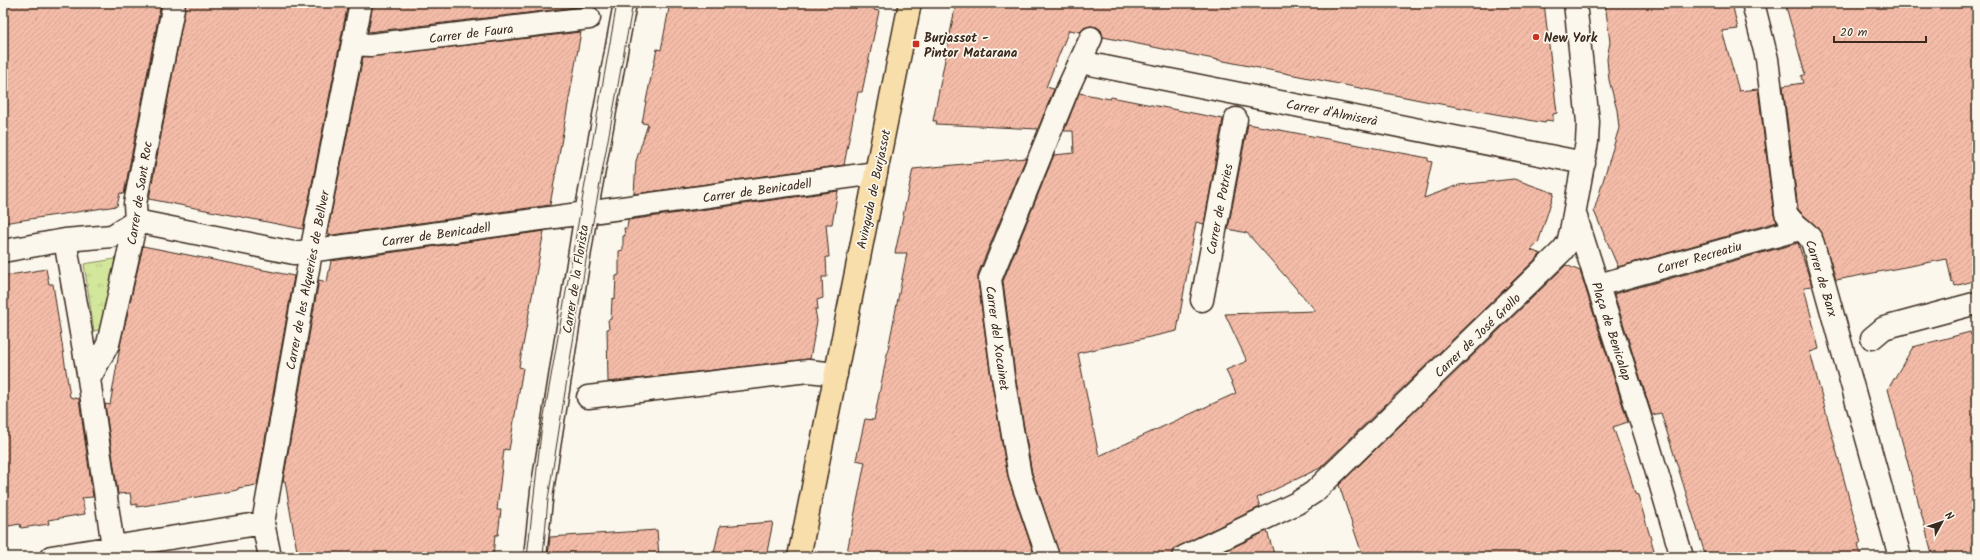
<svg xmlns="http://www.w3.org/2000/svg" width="1980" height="560" viewBox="0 0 1980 560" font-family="Kalam,sans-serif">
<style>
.grass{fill:url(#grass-tufts);stroke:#87885d}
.building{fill:url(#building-hatch);stroke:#3b2a1e}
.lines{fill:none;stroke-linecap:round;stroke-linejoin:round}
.minor-casing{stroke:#3b2a1e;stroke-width:25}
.major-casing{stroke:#3b2a1e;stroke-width:25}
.minor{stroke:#fbf7ec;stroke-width:22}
.major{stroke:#f8deab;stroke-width:22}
.tram{stroke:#3b2a1e;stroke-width:1}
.poi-dot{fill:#c8321e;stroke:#fbf7ec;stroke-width:1.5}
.labels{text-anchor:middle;stroke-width:3.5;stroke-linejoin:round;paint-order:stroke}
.street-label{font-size:13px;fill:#3b2a1e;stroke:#fbf7ec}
.poi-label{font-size:13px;font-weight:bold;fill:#3b2a1e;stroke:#fbf7ec;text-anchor:start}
</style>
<defs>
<pattern id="grass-tufts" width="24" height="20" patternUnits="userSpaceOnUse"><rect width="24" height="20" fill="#d3e79c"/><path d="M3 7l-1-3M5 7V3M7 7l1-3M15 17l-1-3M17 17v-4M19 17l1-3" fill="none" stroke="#b6c686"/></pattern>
<pattern id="building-hatch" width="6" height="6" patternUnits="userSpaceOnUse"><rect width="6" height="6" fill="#f4bca8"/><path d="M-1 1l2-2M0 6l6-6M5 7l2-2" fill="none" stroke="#d2a290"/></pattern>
</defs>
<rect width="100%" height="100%" fill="#fbf7ec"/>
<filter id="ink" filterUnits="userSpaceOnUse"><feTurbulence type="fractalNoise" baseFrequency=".025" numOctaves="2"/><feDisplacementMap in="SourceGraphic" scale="8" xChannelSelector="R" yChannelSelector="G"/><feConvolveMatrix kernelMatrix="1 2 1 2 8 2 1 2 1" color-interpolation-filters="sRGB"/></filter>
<g filter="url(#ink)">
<!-- grass -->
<path class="grass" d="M115 259 102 329 94 331 84 264Z"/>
<!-- building -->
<path class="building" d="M3 3H161L124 194 120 193 117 206 3 223Z
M186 3H348L303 229 149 199Z
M373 3H587L586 6 368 32Z
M670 3H876L874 10 879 11 862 92H858L844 165 634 194 636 161 648 124 642 123 647 96 657 49 661 50Z
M956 3H1544L1557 113 1553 114V121L1546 120 1545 123 1435 103 1103 37 1101 30 1097 27 1090 26 1084 28 1080 32 1069 30 1046 87 1054 89 1038 129 936 124 937 121H933Z
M1605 3H1732L1738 29 1722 31 1739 91 1758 89 1774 215 1777 222 1618 267 1594 211 1619 128 1617 110 1609 80 1607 59 1610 42Z
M1785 3H1977V280L1955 286 1954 282 1952 283 1947 259 1836 280 1822 234 1798 209 1783 86 1803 83 1801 76 1805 74Z
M581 32 550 205 333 235 327 234 363 57Z
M1079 93 1110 99 1111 97 1223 119 1204 224 1196 222 1177 331 1078 353 1099 456 1236 393 1226 370 1247 361 1225 314 1316 311 1247 233 1228 229 1248 124 1428 158V161L1432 162 1424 198 1459 185 1514 179 1554 193 1538 243 1531 250 1541 254 1320 468 1257 498 1260 507 1179 546 1174 550 1172 557H1060L1032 473 1015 375 1003 281 1054 155 1074 153 1073 131H1064Z
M1026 158 978 274V281L991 379 1008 478 1035 557H846L865 462 856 460 865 419 874 420 907 253H895L913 169Z
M838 191 832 224H826L829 257H826L827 277H822L823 298 817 300 818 309H815L817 321 810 359 608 382 607 329H609L608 320 611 319 612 299 615 298 616 276 619 275V251L623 250V236H625L624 228H627L628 220Z
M544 231 519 367 523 368 509 450 504 449 497 510H501L498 535H495L493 557H298L285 481H283L319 280 327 282 331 261Z
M1798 243 1812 286 1804 287 1819 349 1810 352 1861 543 1858 544 1861 557H1706L1661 413 1652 415 1614 294Z
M143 246 294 276 257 485 238 488V490L137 507V504L132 505 130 493 118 494 105 404 110 405 121 341Z
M1566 265 1580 271 1628 422 1613 427 1630 475 1635 494 1638 495 1656 557H1363L1339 485Z
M46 269 49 284H53L70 397 79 399 93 497 82 498 85 514 48 520 49 524 21 528 20 524 3 527V276Z
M1970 332 1971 335 1977 333V557H1933L1888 389 1913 347Z
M773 522 766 557H713L720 526Z
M657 530 659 557H548L550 537Z
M1267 531 1275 557H1213Z"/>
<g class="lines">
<defs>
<path id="minor" d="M1753 3 1767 59 1786 213C1793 227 1808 229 1813 244L1900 557
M353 44 370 45 589 18
M1080 62 1584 163
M1575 214 1650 449 1682 557
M65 240 89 379
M3 251 65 240 112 236 136 221 294 253 876 173
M1598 285 1800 229
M1202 300 1236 119
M1872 338 1884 328 1977 303
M588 397 808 371 836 374
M113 547 89 379 108 344 136 221 135 204 174 3
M51 557 263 523
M270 557 263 523 311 252 361 3
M535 557 542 491 586 213 625 3
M1048 557 1020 476 1003 377 990 279 1068 88 1091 38
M1184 557 1297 503 1314 492 1562 251 1568 243 1571 231 1587 142 1588 122 1575 3"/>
<path id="major" d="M799 557 910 3"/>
</defs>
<!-- minor casing -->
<use href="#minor" class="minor-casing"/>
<!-- major casing -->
<use href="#major" class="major-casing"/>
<!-- minor -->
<use href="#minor" class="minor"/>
<!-- major -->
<use href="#major" class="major"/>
<!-- tram -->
<path class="tram" d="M527 557 541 433 617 3
M543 557 548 499 586 260 633 3"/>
</g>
</g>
<!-- markers -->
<g class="poi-dot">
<circle cx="1536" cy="37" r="4"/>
<rect x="912" y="40" width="8" height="8" rx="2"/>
</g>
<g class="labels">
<!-- street labels -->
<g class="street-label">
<text transform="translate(471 33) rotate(-7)" y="5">Carrer de Faura</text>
<text transform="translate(1332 112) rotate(11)" y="5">Carrer d'Almiserà</text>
<text transform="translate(873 189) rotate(-78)" y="5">Avinguda de Burjassot</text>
<text transform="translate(757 190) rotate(-8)" y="5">Carrer de Benicadell</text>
<text transform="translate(139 193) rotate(-81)" y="5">Carrer de Sant Roc</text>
<text transform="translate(1219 209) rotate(-79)" y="5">Carrer de Potries</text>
<text transform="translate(436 234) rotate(-8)" y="5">Carrer de Benicadell</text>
<text transform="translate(1699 257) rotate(-16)" y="5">Carrer Recreatiu</text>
<text transform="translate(1822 278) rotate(73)" y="5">Carrer de Barx</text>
<text transform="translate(575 279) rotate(-81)" y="5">Carrer de la Florista</text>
<text transform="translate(307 280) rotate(-79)" y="5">Carrer de les Alqueries de Bellver</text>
<text transform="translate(1612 331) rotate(72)" y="5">Plaça de Benicalap</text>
<text transform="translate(1477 335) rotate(-44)" y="5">Carrer de José Grollo</text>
<text transform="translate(998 338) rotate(82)" y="5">Carrer del Xocainet</text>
</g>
<!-- poi labels -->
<g class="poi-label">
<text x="924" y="42">Burjassot -<tspan x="924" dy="15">Pintor Matarana</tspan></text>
<text x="1544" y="42">New York</text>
</g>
</g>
<!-- margin -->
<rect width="1980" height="560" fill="none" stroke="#fbf7ec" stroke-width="16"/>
<rect x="8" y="8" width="1964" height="544" fill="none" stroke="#3b2a1e" stroke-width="1.5" filter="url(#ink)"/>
<!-- north arrow -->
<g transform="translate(1942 522) rotate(50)" stroke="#fbf7ec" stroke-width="3" paint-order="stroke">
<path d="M0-3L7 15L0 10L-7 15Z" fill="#3b2a1e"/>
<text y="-6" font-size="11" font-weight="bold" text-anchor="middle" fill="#3b2a1e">N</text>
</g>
<!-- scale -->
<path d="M1834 36v6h92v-6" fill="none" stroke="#3b2a1e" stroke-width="2"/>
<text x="1840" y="36" font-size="12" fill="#3b2a1e" stroke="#fbf7ec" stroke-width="3" paint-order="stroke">20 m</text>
</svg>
